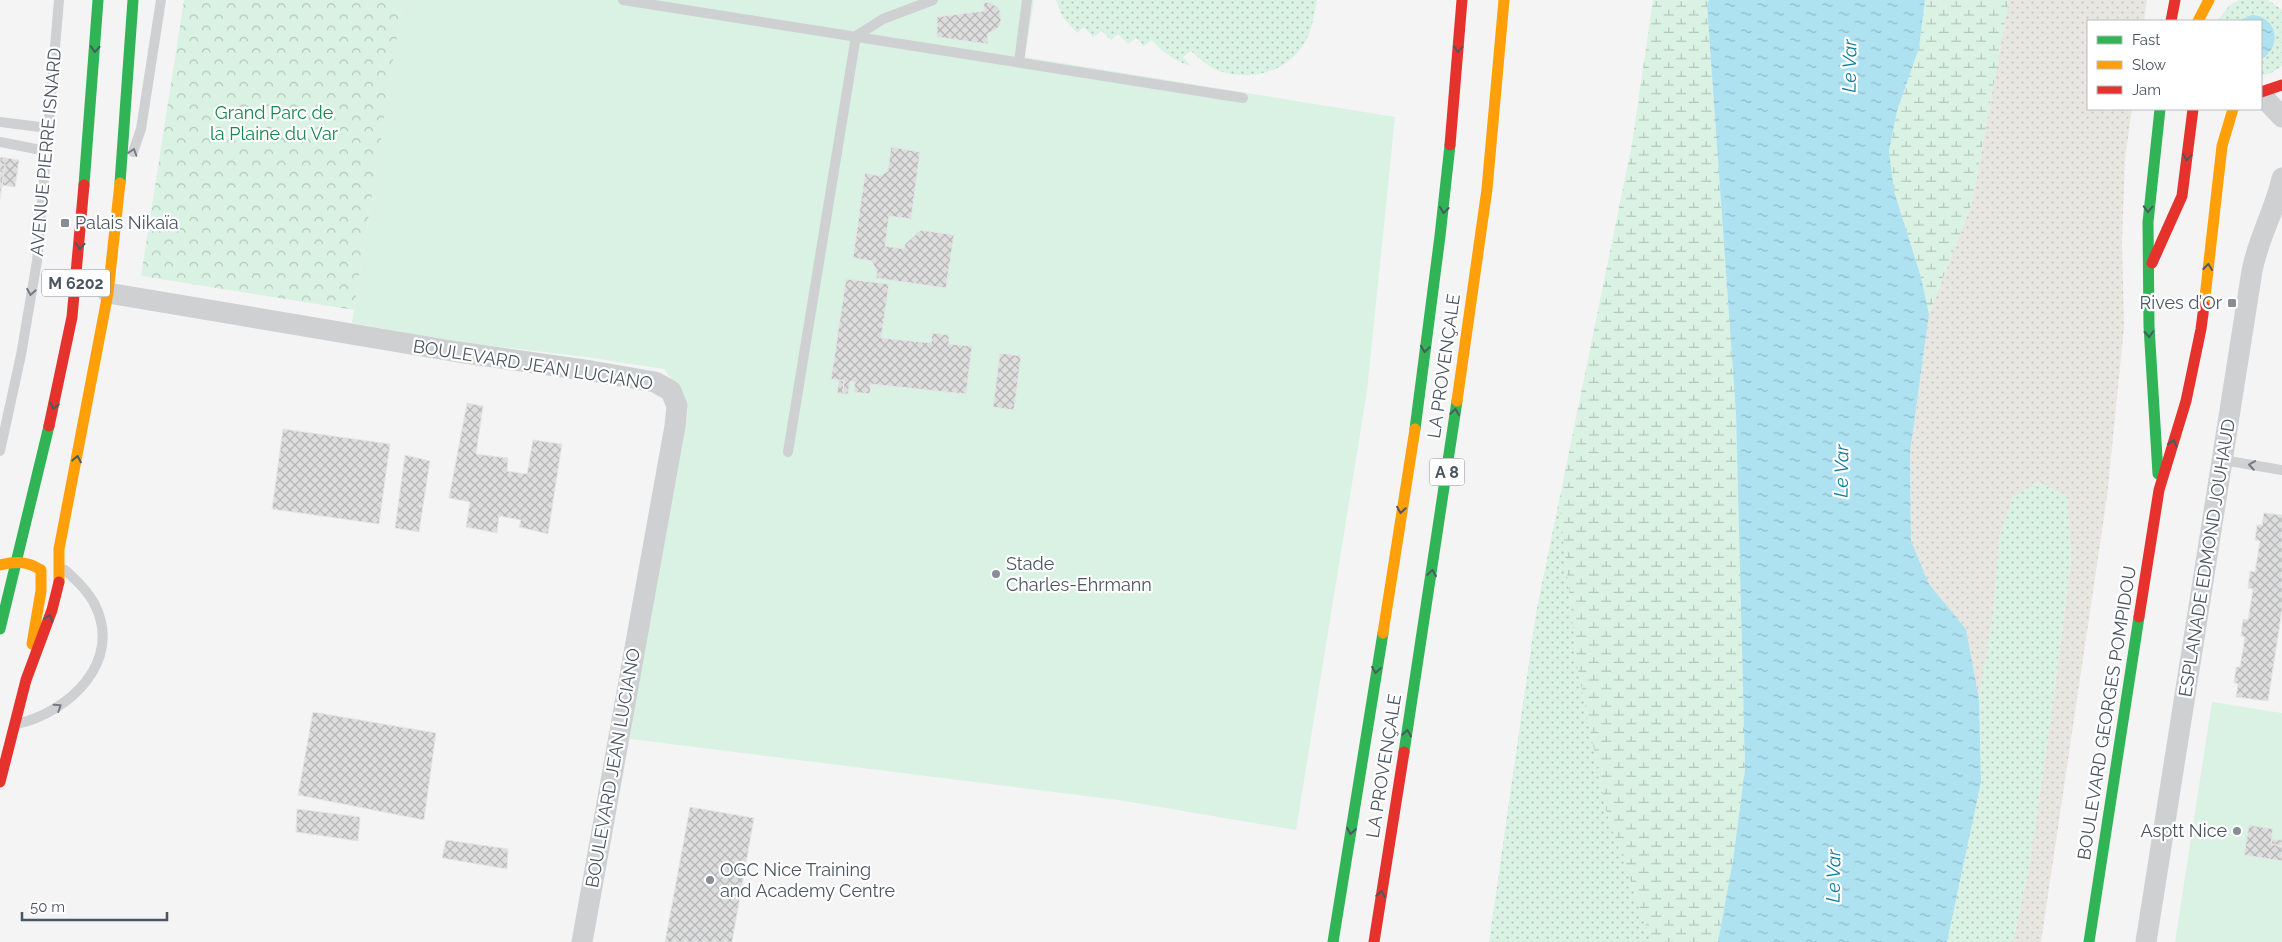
<svg xmlns="http://www.w3.org/2000/svg" width="2282" height="942" viewBox="0 0 2282 942" font-family="Raleway,sans-serif">
<style>
.grass{fill:url(#grass-dots)}
.wetland{fill:url(#wetland-marsh)}
.sand{fill:url(#sand-dots)}
.park{fill:url(#park-crowns)}
.pitch{fill:#d9f2e3}
.water{fill:url(#water-ripples)}
.building{fill:url(#building-cross-hatch);stroke:#e5e6e7}
.lines{fill:none;stroke-linecap:round;stroke-linejoin:round}
.lane{stroke:#ced0d2;stroke-width:10}
.street{stroke:#ced0d2;stroke-width:21}
.fast{stroke:#30b455;stroke-width:11}
.slow{stroke:#ff9f0a;stroke-width:11}
.jam{stroke:#e5322d;stroke-width:11}
.oneway{stroke:#495b60}
.oneway2{stroke:#727b83}
.poi-dot{fill:#868d94;stroke:#fff;stroke-width:2}
.labels{text-anchor:middle;stroke-width:4.5;stroke-linejoin:round;paint-order:stroke}
.shield{fill:#fff;stroke:#808990;stroke-width:1}
.shield-label{font-size:16px;font-weight:bold;fill:#4a5661}
.park-label{font-size:18px;fill:#17864f;stroke:#fff}
.street-label{font-size:18px;fill:#4a5661;stroke:#fff}
.poi-label{font-size:18px;fill:#4a5661;stroke:#fff;text-anchor:start}
.water-label{font-size:19px;font-style:italic;fill:#0c7c9b;stroke:#fff}
</style>
<defs>
<pattern id="grass-dots" width="8" height="8" patternUnits="userSpaceOnUse" patternTransform="scale(1.25)"><rect width="8" height="8" fill="#d9f2e3"/><path d="M2 2h.1M6 6h.1" fill="none" stroke="#b2c7bb" stroke-width="1.8" stroke-linecap="round"/></pattern>
<pattern id="wetland-marsh" width="20" height="14" patternUnits="userSpaceOnUse" patternTransform="scale(1.25)"><rect width="20" height="14" fill="#d9f2e3"/><path d="M1 5h8M5 5V1M11 12h8M15 12V8" fill="none" stroke="#b2c7bb"/></pattern>
<pattern id="sand-dots" width="8" height="8" patternUnits="userSpaceOnUse" patternTransform="scale(1.25)"><rect width="8" height="8" fill="#e7e6e1"/><path d="M2 2h.1M6 6h.1" fill="none" stroke="#c8c7c4" stroke-width="1.8" stroke-linecap="round"/></pattern>
<pattern id="park-crowns" width="20" height="18" patternUnits="userSpaceOnUse" patternTransform="scale(1.25)"><rect width="20" height="18" fill="#d9f2e3"/><path d="M2 6a3 3 0 1 1 6 0M12 15a3 3 0 1 1 6 0" fill="none" stroke="#b2c7bb"/></pattern>
<pattern id="water-ripples" width="26" height="14" patternUnits="userSpaceOnUse" patternTransform="scale(1.25)"><rect width="26" height="14" fill="#aee2f0"/><path d="M2 4q2-2 4 0t4 0M15 11q2-2 4 0t4 0" fill="none" stroke="#90bac6"/></pattern>
<pattern id="building-cross-hatch" width="8" height="8" patternUnits="userSpaceOnUse" patternTransform="scale(1.25)"><rect width="8" height="8" fill="#ddddde"/><path d="M0 0l8 8M0 8l8-8" fill="none" stroke="#b5b6b7"/></pattern>
</defs>
<rect width="100%" height="100%" fill="#f4f4f4"/>
<!-- grass -->
<path class="grass" d="M1056 0H1317C1314 15 1312 31 1304 44 1286 73 1250 81 1219 71 1208 67 1199 58 1191 51L1183 57 1191 66C1175 61 1163 53 1152 40L1144 46 1136 38 1128 44 1118 34 1111 40 1102 31 1093 37 1084 27 1077 33 1062 16Z
M2239 0H2268L2282 10V66L2271 73 2261 76V21H2217L2229 6Z
M2038 482 2067 496 2071 559 2048 740 2028 872 2013 942H1947L1981 782 1979 699 1993 616 1999 538 2013 497Z
M1559 501 1578 670 1607 814 1652 942H1489L1536 613Z"/>
<!-- wetland -->
<path class="wetland" d="M1653 0H1709L1707 5 1736 414 1745 769 1733 860 1718 942H1652L1607 814 1578 670 1559 501 1632 144Z
M1925 0H2009L1972 204 1929 314 1921 277 1894 191 1889 151 1897 111 1919 48Z"/>
<!-- sand -->
<path class="sand" d="M2009 0H2147L2144 21H2088V109H2132L2125 158 2122 242 2124 327 2107 497 2041 942H2013L2028 872 2048 740 2071 560 2067 496 2038 482 2013 497 1999 538 1993 616 1979 699 1966 629 1929 584 1911 541 1910 453 1929 314 1972 204Z"/>
<!-- park -->
<path class="park" d="M184 0H403L354 310 141 276Z"/>
<!-- pitch -->
<path class="pitch" d="M403 0H1034L1025 57 1395 117 1367 391 1296 830 1118 800 623 738 688 410 683 395 664 369 586 357 460 342 352 323Z
M2212 702 2282 713V942H2175Z"/>
<!-- water -->
<path class="water" d="M1709 0H1925L1919 48 1897 111 1889 151 1894 191 1921 277 1929 314 1910 453 1911 541 1929 584 1966 629 1979 699 1981 782 1947 942H1718L1733 860 1745 769 1736 414 1707 5Z
M2252 15C2278 17 2282 46 2262 59L2261 21H2238Z"/>
<!-- building -->
<path class="building" d="M984 2 991 3 997 7 1000 11 1001 20 999 27 987 34 988 44 937 37V17L984 11Z
M891 147 920 152 911 219 889 216 885 246 904 249 905 244 921 230 954 235 946 288 876 278 877 272 872 261 853 258 865 173 880 176 888 171Z
M0 157 19 160 15 187 2 185 5 165 0 164Z
M0 164 5 165 4 173H0Z
M0 173H4L0 199Z
M846 279 889 284 881 338 931 343 932 333 949 335V344L972 346 966 394 871 384 870 394 854 392 855 382 850 381 848 394H843L844 381 831 379Z
M1000 353 1021 356 1014 410 993 407Z
M839 380 844 381 843 394 837 393Z
M467 403 483 406 476 454 508 458 507 471 527 474 533 440 562 444 548 534 519 527 521 520 499 516 497 533 466 527 470 502 449 498Z
M283 429 390 444 379 524 272 509Z
M405 455 430 461 419 532 395 528Z
M2264 513 2282 515V610L2268 701 2236 697 2238 684 2234 683 2236 667H2240L2245 637 2241 636 2243 619 2248 620 2253 589 2248 588 2250 571 2255 572 2260 541 2255 540 2257 525H2262Z
M313 712 436 733 424 820 298 795Z
M690 807 754 818 732 942H665Z
M297 809 360 817 358 841 296 832Z
M2249 825 2273 829 2271 844 2282 846V861L2244 855Z
M2272 839 2282 840V846L2271 844Z
M446 840 508 849 507 869 442 858Z"/>
<g class="lines">
<!-- lane -->
<path class="lane" d="M623 0 1243 98
M1019 62 1027 0
M0 122 48 128
M0 142 46 151
M133 152 141 129 161 0
M0 451 21 355 37 261 59 0
M788 452 856 36 883 19 933 0
M2223 460 2282 470
M17 724C69 712 123 662 95 605 88 591 76 580 65 570"/>
<!-- street -->
<path class="street" d="M2261 97 2267 101 2282 117
M108 293 458 352 591 371 655 382 671 391 677 406 675 426 582 942
M2146 942 2252 271C2258 238 2275 211 2282 178"/>
<!-- fast -->
<path class="fast" d="M120 183 133 0
M84 185 98 0
M1415 429 1440 236 1450 145
M2158 474 2149 326 2148 222 2160 109
M0 629 49 426
M1404 752 1457 401
M1333 942 1383 633
M2089 942 2139 617"/>
<!-- slow -->
<path class="slow" d="M2198 21 2209 0
M2204 306 2222 146 2233 109
M1457 401 1487 189 1504 0
M0 565C16 561 27 561 41 570V591L32 644
M59 582V549L108 293 120 183
M1383 633 1415 429"/>
<!-- jam -->
<path class="jam" d="M2171 21 2175 0
M2261 92 2282 85
M1450 145 1462 0
M2152 263 2182 196 2193 109
M49 426 72 317 84 185
M2139 617 2159 490 2186 401 2201 329 2204 306
M0 782 26 680 52 610 59 582
M1374 942 1404 752"/>
</g>
<!-- one-way arrows -->
<defs><path id="oneway-chevron" d="M-2-3.5L2.5 0L-2 3.5" fill="none" stroke-width="1.6" stroke-linecap="round" stroke-linejoin="round" transform="scale(1.25)"/></defs>
<g class="oneway">
<use href="#oneway-chevron" transform="translate(95 49) rotate(94)"/>
<use href="#oneway-chevron" transform="translate(1458 49) rotate(94)"/>
<use href="#oneway-chevron" transform="translate(2187 157) rotate(97)"/>
<use href="#oneway-chevron" transform="translate(2148 209) rotate(92)"/>
<use href="#oneway-chevron" transform="translate(1444 210) rotate(97)"/>
<use href="#oneway-chevron" transform="translate(80 246) rotate(94)"/>
<use href="#oneway-chevron" transform="translate(2208 267) rotate(-83)"/>
<use href="#oneway-chevron" transform="translate(2149 334) rotate(87)"/>
<use href="#oneway-chevron" transform="translate(1425 349) rotate(98)"/>
<use href="#oneway-chevron" transform="translate(54 406) rotate(102)"/>
<use href="#oneway-chevron" transform="translate(1455 412) rotate(-82)"/>
<use href="#oneway-chevron" transform="translate(2173 443) rotate(-73)"/>
<use href="#oneway-chevron" transform="translate(77 459) rotate(-79)"/>
<use href="#oneway-chevron" transform="translate(1401 510) rotate(99)"/>
<use href="#oneway-chevron" transform="translate(1432 573) rotate(-82)"/>
<use href="#oneway-chevron" transform="translate(49 618) rotate(-69)"/>
<use href="#oneway-chevron" transform="translate(1376 670) rotate(99)"/>
<use href="#oneway-chevron" transform="translate(1407 733) rotate(-81)"/>
<use href="#oneway-chevron" transform="translate(1351 831) rotate(99)"/>
<use href="#oneway-chevron" transform="translate(1381 894) rotate(-81)"/>
</g>
<g class="oneway2">
<use href="#oneway-chevron" transform="translate(133 152) rotate(-72)"/>
<use href="#oneway-chevron" transform="translate(31 292) rotate(100)"/>
<use href="#oneway-chevron" transform="translate(2252 465) rotate(-171)"/>
<use href="#oneway-chevron" transform="translate(58 707) rotate(-33)"/>
</g>
<!-- markers -->
<g class="poi-dot">
<rect x="60" y="218" width="10" height="10" rx="2.5"/>
<rect x="2227" y="298" width="10" height="10" rx="2.5"/>
<circle cx="996" cy="574" r="5"/>
<circle cx="2237" cy="831" r="5"/>
<circle cx="710" cy="880" r="5"/>
</g>
<g class="labels">
<!-- shield labels -->
<g class="shield">
<rect x="42" y="269.5" width="68" height="27" rx="4"/>
<rect x="1429.5" y="458.5" width="35" height="27" rx="4"/>
</g>
<g class="shield-label">
<text x="76" y="289">M 6202</text>
<text x="1447" y="478">A 8</text>
</g>
<!-- park labels -->
<g class="park-label">
<text x="274" y="119">Grand Parc de<tspan x="274" dy="21">la Plaine du Var</tspan></text>
</g>
<!-- street labels -->
<g class="street-label">
<text transform="translate(46 152) rotate(-85)" y="6">AVENUE PIERRE ISNARD</text>
<text transform="translate(533 365) rotate(9)" y="6">BOULEVARD JEAN LUCIANO</text>
<text transform="translate(1444 366) rotate(-82)" y="6">LA PROVENÇALE</text>
<text transform="translate(2207 558) rotate(-81)" y="6">ESPLANADE EDMOND JOUHAUD</text>
<text transform="translate(2107 713) rotate(-81)" y="6">BOULEVARD GEORGES POMPIDOU</text>
<text transform="translate(1384 766) rotate(-81)" y="6">LA PROVENÇALE</text>
<text transform="translate(613 768) rotate(-80)" y="6">BOULEVARD JEAN LUCIANO</text>
</g>
<!-- poi labels -->
<g class="poi-label">
<text x="75" y="229">Palais Nikaïa</text>
<text x="2222" y="309" text-anchor="end">Rives d’Or</text>
<text x="1006" y="570">Stade<tspan x="1006" dy="21">Charles-Ehrmann</tspan></text>
<text x="2227" y="837" text-anchor="end">Asptt Nice</text>
<text x="720" y="876">OGC Nice Training<tspan x="720" dy="21">and Academy Centre</tspan></text>
</g>
<!-- water labels -->
<g class="water-label">
<text transform="translate(1849 66) rotate(-89)" y="7">Le Var</text>
<text transform="translate(1841 471) rotate(-89)" y="7">Le Var</text>
<text transform="translate(1833 876) rotate(-89)" y="7">Le Var</text>
</g>
</g>
<!-- legend -->
<rect x="2087" y="20" width="175" height="90" fill="#ffffff" stroke="#b7bbc0"/>
<rect x="2097" y="36" width="25" height="8" fill="#30b455" stroke="#b7bbc0"/>
<text x="2132" y="45" font-size="15" fill="#4a5661">Fast</text>
<rect x="2097" y="61" width="25" height="8" fill="#ff9f0a" stroke="#b7bbc0"/>
<text x="2132" y="70" font-size="15" fill="#4a5661">Slow</text>
<rect x="2097" y="86" width="25" height="8" fill="#e5322d" stroke="#b7bbc0"/>
<text x="2132" y="95" font-size="15" fill="#4a5661">Jam</text>
<!-- scale -->
<path d="M22 912v8h145v-8" fill="none" stroke="#4a5661" stroke-width="2.5"/>
<text x="30" y="912" font-size="15" fill="#4a5661" stroke="#ffffff" stroke-width="4" paint-order="stroke">50 m</text>
</svg>
